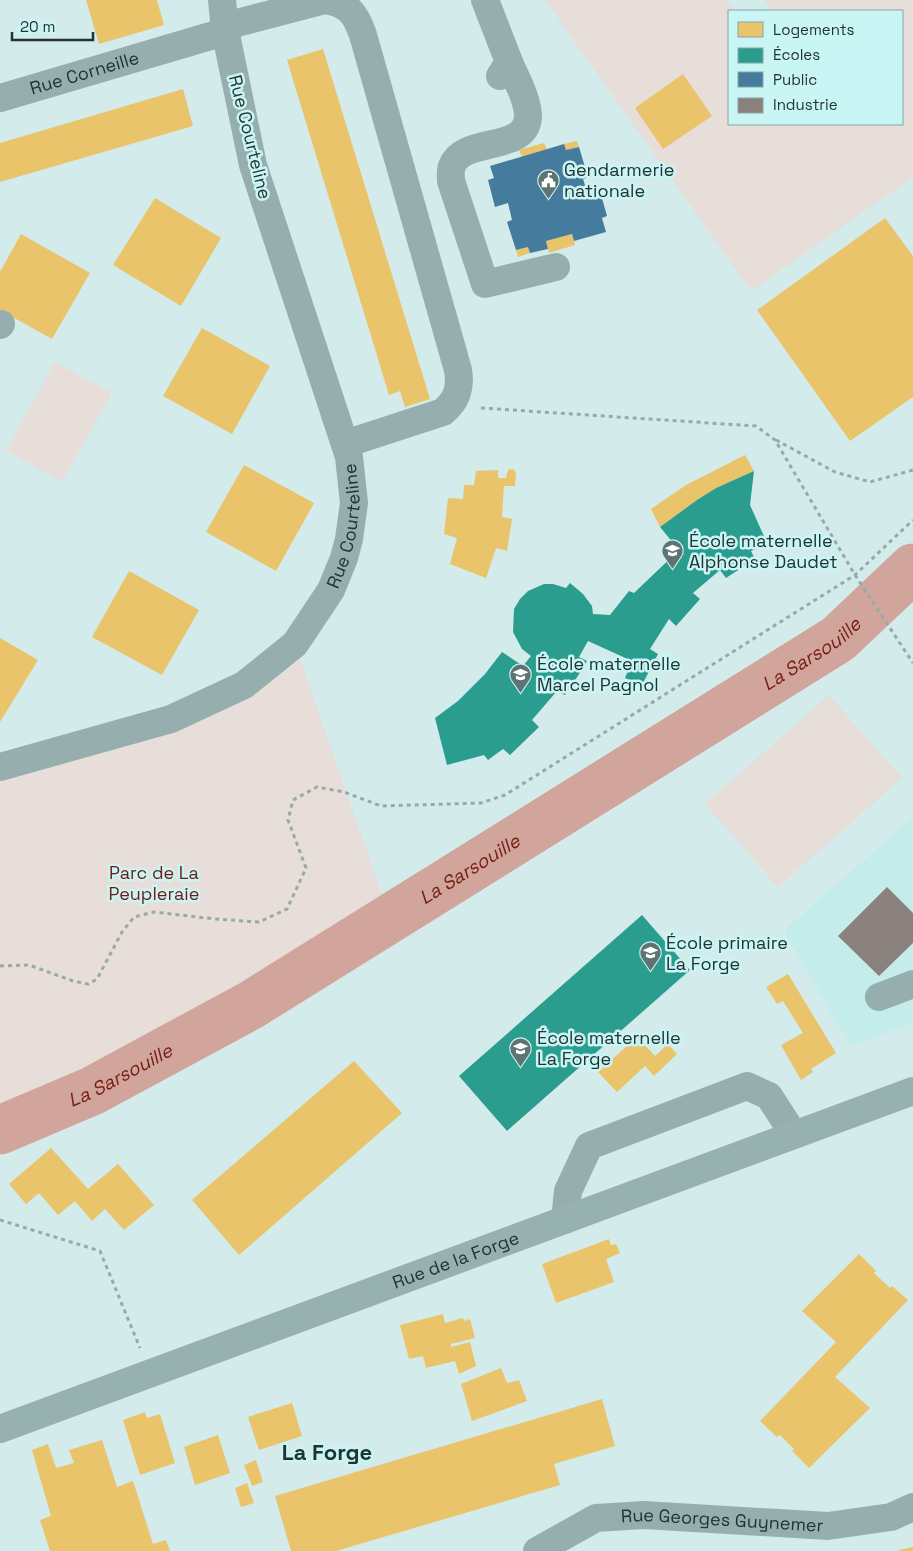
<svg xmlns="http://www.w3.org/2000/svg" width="913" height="1551" viewBox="0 0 913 1551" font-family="'Space Grotesk',sans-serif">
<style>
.built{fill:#c3eceb}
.green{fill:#e7ddd9}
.homes{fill:#e9c46a}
.schools{fill:#2a9d8f}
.public{fill:#457b9d}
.industry{fill:#8a817c}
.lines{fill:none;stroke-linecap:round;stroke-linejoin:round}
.river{stroke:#d1a49c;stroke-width:49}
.path{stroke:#97aaaa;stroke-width:3;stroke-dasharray:4 4;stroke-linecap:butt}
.minor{stroke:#96aeae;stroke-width:28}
.major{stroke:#97b0b0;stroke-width:28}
.labels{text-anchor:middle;stroke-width:5;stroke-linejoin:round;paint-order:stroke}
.street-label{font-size:18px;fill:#233;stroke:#c9f5f5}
.poi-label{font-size:18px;fill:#233;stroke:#c9f5f5;text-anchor:start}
.park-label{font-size:18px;fill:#721a11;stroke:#c9f5f5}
.water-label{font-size:19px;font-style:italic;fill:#751e14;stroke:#c9f5f5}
.district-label{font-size:22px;font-weight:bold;fill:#233;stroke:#c9f5f5}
</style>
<rect width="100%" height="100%" fill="#d3ebeb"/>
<!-- built -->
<path class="built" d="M913 817V1023L851 1046 784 931Z"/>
<!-- green -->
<path class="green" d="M545 0H727L735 11H729V124H902V11H772L764 0H913V177L751 291Z
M55 362 112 393 62 482 6 450Z
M295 644 390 918 251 1005 92 1091 0 1130V767L171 719Z
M829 695 902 778 778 887 705 804Z"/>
<!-- homes -->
<path class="homes" d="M86 0H157L164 25 99 44Z
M323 49 430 399 405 407 400 391 389 395 287 60Z
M683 74 712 116 663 149 635 108Z
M183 89 193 126 0 182V143Z
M577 141 579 147 566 150 564 144Z
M544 143 547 149 522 157 519 150Z
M155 198 221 238 181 306 113 265Z
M885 218 913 256V397L850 441 757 310Z
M21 234 90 273 52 339 0 310V272Z
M572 234 575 245 549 253 546 241Z
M528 247 530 253 518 257 516 250Z
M202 328 270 366 232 434 163 396Z
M745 455 754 471 716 488 697 500 660 527 651 509 686 485Z
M244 465 314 503 276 571 206 532Z
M513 469 516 473 515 486H504L502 517 512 519 507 551 496 548 486 578 450 564 457 538 444 534 448 498 463 499 464 485H474L476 471 498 470V478H506L508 470Z
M129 571 199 610 162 675 92 637Z
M0 638 38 660 0 722Z
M788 974 836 1053 811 1069 813 1072 801 1080 781 1045 803 1033 783 1001 777 1004 766 987Z
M637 1037 655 1056 668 1044 677 1054 654 1076 645 1066 617 1092 598 1072Z
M354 1061 402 1113 239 1255 192 1200Z
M51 1148 88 1189 118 1164 154 1205 124 1230 105 1209 92 1221 75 1201 58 1215 39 1193 26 1204 9 1184Z
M609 1239 611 1245 616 1244 620 1253 606 1259 614 1282 556 1303 542 1264Z
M859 1254 876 1271 874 1273 890 1288 892 1286 908 1300 835 1377 870 1408 809 1468 792 1451 794 1449 780 1435 777 1437 760 1421 836 1342 802 1311Z
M443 1314 445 1323 463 1318 464 1321 470 1319 475 1338 451 1344V1347L470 1342 476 1366 459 1374 455 1361 426 1368 423 1356 409 1359 400 1325Z
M501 1368 507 1383 519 1380 527 1401 472 1421 461 1384Z
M602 1399 615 1446 554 1464 560 1485 336 1551H291L275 1496Z
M292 1403 302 1436 259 1450 248 1417Z
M145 1412 147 1418 160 1414 175 1463 140 1475 123 1420Z
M218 1435 230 1473 195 1485 184 1447Z
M102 1440 117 1487 133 1481 153 1544 166 1540 170 1551H50L40 1520 51 1516 32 1450 48 1444 56 1468 74 1463 69 1450Z
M256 1460 263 1482 252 1486 244 1465Z
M247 1483 254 1503 241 1507 235 1488Z
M913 1547V1551H899V1550Z"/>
<!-- schools -->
<path class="schools" d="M754 471 750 505 767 543 751 551 755 559 726 578 720 570 693 593 700 599 676 626 669 619 650 649 658 654 642 685 625 678 632 661 588 641 579 657 587 661 574 682 565 695 557 691 532 720 539 727 510 755 503 749 488 760 484 755 447 765 435 718 458 701 485 674 502 652 523 666 531 656 522 649 513 632 514 609 520 599 528 591 544 584H553L566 588 570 583 583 594 592 606 593 614 610 615 629 591 634 593 679 550 660 527 697 500 716 488Z
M642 915 690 970 507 1131 459 1076Z"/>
<!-- public -->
<path class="public" d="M564 144 566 150 579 147 588 177 583 179 588 194 600 191 607 216 602 218 606 232 574 241 572 234 546 241 548 249 530 253 528 247 516 250 507 222 512 220 508 203 495 207 488 180 494 178 490 166Z"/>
<!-- industry -->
<path class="industry" d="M887 887 913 913V943L879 976 838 936Z"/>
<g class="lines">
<!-- river -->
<path class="river" id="s1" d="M0 1130 92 1091 251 1005 838 639 913 568"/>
<!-- path -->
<path class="path" d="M481 408 756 426 775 440 855 575 913 663
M776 440 835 472 870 482 913 470
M0 966 29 965 73 981 88 984 97 979 122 932 134 917 154 912 215 919 259 922 287 909 306 868 288 820 293 800 317 787 344 792 381 806 481 803 505 795 855 575 913 520
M0 1220 100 1251 140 1348"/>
<!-- minor -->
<g class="minor">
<path d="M485 0 509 62 500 76"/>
<path d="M509 62C516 79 528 99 528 117 526 153 463 136 452 166 450 170 451 177 451 181L485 284 556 267"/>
<path id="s2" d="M0 98 214 35 237 23 325 0C348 3 356 14 363 35L458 370C461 388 457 400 443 412L345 444"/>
<path d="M0 325 1 324"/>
<path id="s3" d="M0 767 171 719 244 685 295 644 331 590 344 558 349 539 354 503 349 457 253 165 225 30 222 0"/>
<path d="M879 997 913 984"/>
<path d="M565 1220 568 1191 589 1146 747 1086 769 1096 794 1135"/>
<path id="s4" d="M537 1551 596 1518 644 1515 828 1526 891 1517 913 1507"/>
</g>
<!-- major -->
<path class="major" id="s5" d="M0 1429 913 1091"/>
</g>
<!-- icons -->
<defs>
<symbol id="civic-pin" viewBox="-11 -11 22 30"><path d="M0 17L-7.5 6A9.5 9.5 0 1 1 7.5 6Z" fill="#607373" stroke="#c9f5f5"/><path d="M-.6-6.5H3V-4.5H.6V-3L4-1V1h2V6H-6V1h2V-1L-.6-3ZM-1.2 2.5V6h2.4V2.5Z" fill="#fff"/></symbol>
<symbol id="school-pin" viewBox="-11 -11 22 30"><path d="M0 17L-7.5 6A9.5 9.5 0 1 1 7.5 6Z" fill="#607373" stroke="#c9f5f5"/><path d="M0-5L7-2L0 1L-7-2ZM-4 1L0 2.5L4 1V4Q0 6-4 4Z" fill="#fff"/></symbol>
</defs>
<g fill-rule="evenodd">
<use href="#civic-pin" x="536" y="168" width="25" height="34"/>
<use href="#school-pin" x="660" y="538" width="25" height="34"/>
<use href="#school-pin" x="508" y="662" width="25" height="34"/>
<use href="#school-pin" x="638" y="940" width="25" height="34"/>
<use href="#school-pin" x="508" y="1036" width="25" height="34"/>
</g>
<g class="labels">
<!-- street labels -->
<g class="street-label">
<text dy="6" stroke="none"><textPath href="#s2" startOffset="88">Rue Corneille</textPath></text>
<text transform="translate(250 137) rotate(76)" y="6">Rue Courteline</text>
<text dy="6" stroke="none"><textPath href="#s3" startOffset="455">Rue Courteline</textPath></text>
<text dy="6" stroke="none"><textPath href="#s5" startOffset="486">Rue de la Forge</textPath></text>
<text dy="6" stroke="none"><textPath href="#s4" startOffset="194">Rue Georges Guynemer</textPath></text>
</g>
<!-- poi labels -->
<g class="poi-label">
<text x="564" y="176">Gendarmerie<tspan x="564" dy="21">nationale</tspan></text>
<text x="689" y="547">École maternelle<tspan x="689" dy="21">Alphonse Daudet</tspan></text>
<text x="537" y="670">École maternelle<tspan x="537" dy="21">Marcel Pagnol</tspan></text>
<text x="666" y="949">École primaire<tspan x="666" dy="21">La Forge</tspan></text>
<text x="537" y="1044">École maternelle<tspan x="537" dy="21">La Forge</tspan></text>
</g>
<!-- park labels -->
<g class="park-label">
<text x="154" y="879">Parc de La<tspan x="154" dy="21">Peupleraie</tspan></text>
</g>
<!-- water labels -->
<g class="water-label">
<text dy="7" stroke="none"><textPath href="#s1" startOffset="942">La Sarsouille</textPath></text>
<text dy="7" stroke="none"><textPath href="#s1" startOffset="538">La Sarsouille</textPath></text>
<text dy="7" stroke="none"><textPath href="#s1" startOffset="132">La Sarsouille</textPath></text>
</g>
<!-- district labels -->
<g class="district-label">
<text x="327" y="1460">La Forge</text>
</g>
</g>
<!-- legend -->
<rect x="728" y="10" width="175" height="115" fill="#c9f5f5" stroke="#86a7a7"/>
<rect x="738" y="22" width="25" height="15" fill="#e9c46a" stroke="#86a7a7"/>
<text x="773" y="35" font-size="15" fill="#223333">Logements</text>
<rect x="738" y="48" width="25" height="15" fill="#2a9d8f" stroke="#86a7a7"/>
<text x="773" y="60" font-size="15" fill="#223333">Écoles</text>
<rect x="738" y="72" width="25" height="15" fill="#457b9d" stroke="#86a7a7"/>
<text x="773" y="85" font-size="15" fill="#223333">Public</text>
<rect x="738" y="98" width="25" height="15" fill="#8a817c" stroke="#86a7a7"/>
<text x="773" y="110" font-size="15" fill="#223333">Industrie</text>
<!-- scale -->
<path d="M12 32v8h81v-8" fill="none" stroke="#223333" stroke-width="2.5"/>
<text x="20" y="32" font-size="15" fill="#223333" stroke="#c9f5f5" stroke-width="4" paint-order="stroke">20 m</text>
</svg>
